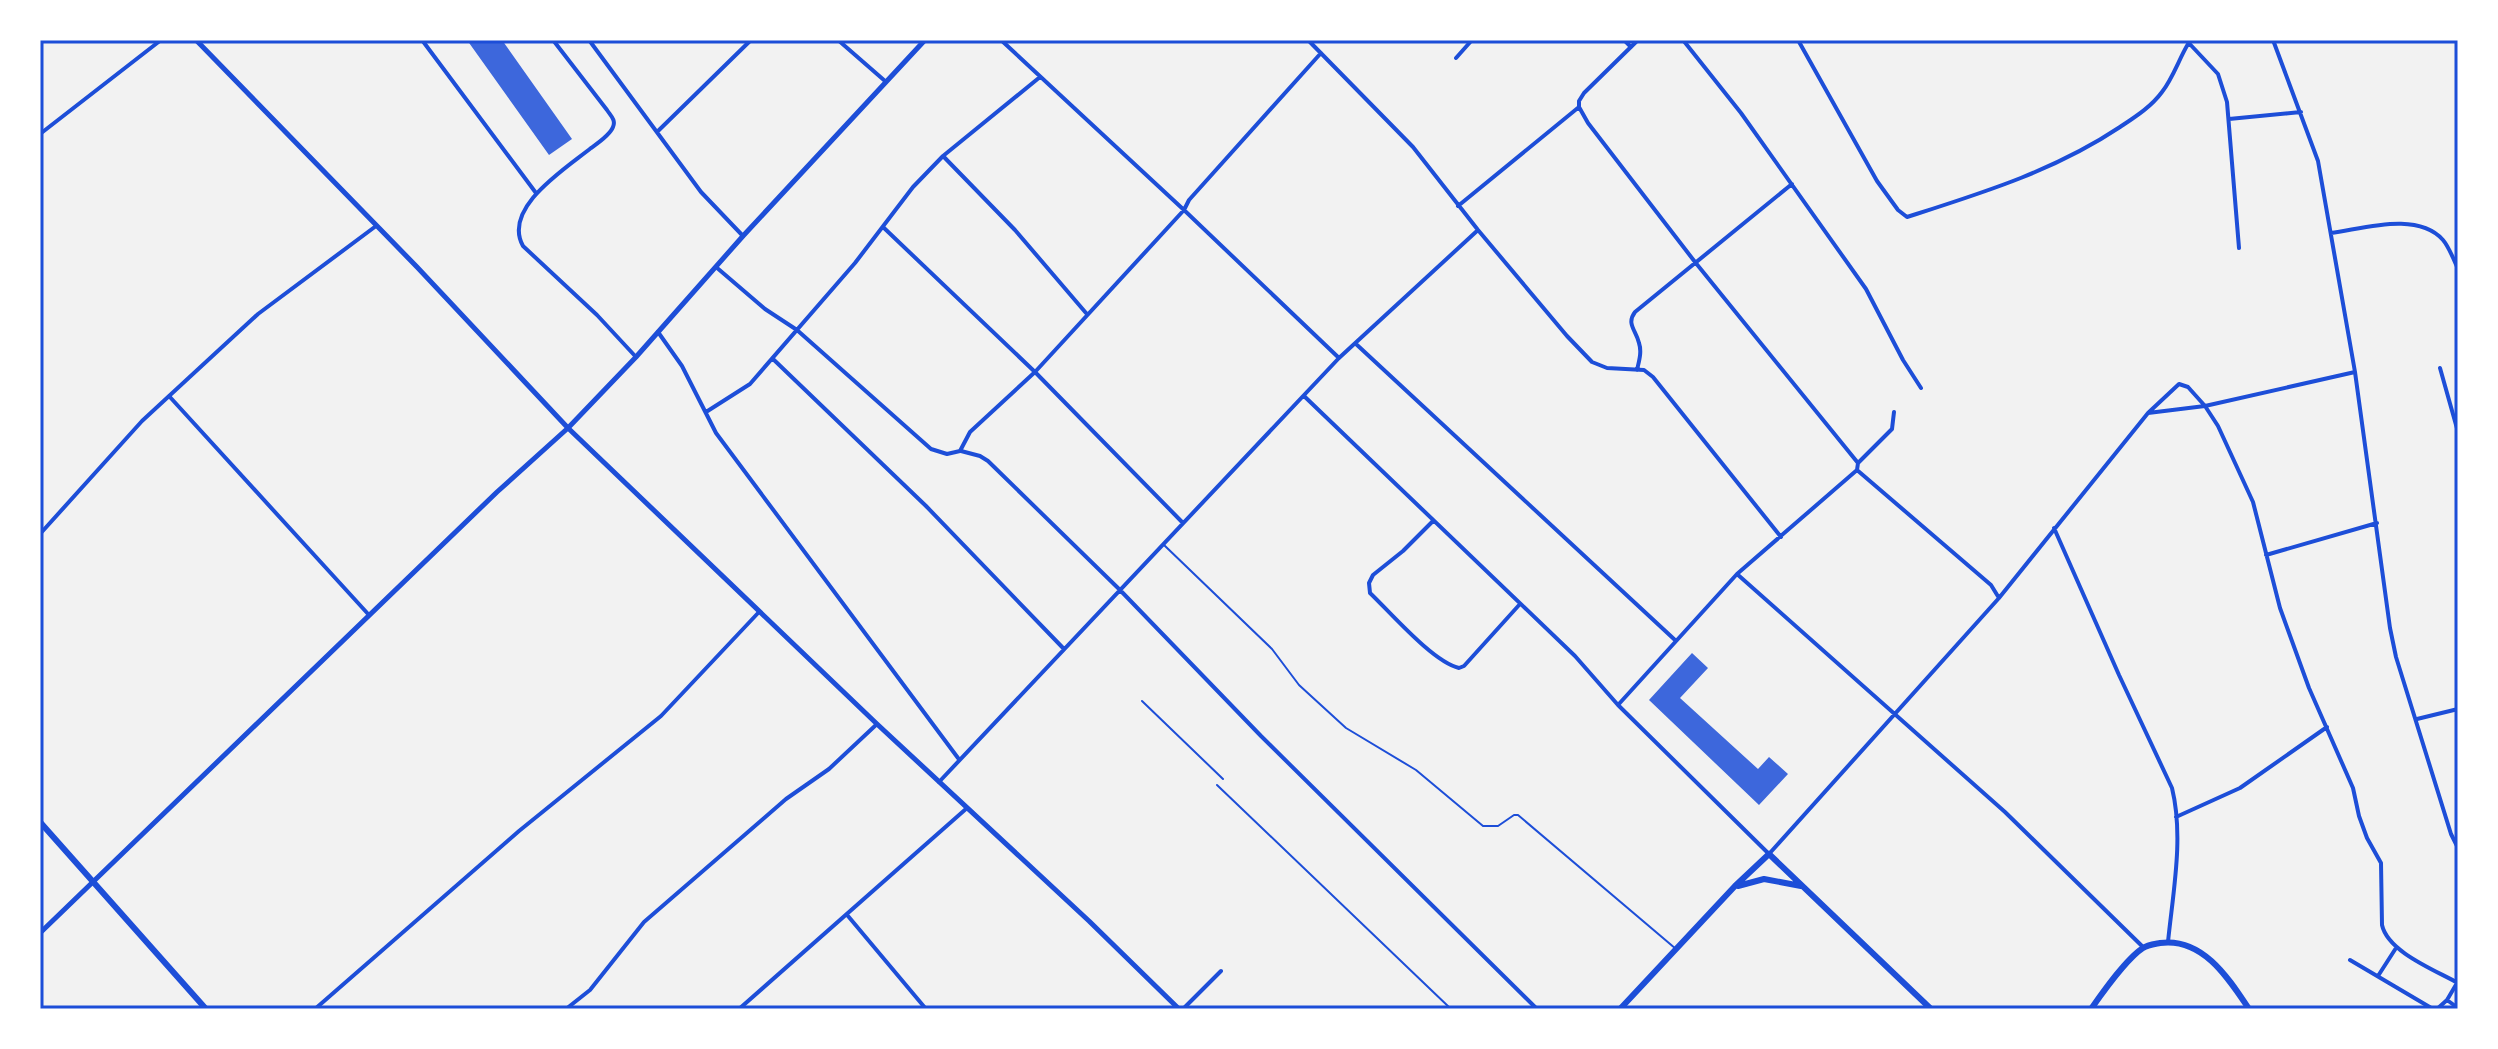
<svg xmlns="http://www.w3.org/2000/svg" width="2498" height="1049" viewBox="0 0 2498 1049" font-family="Barlow,sans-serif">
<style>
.building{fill:#3d67dc}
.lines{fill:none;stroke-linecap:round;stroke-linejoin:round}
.service{stroke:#1d4ed8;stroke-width:2}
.minor{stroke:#1d4ed8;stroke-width:4}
.tertiary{stroke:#1d4ed8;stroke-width:5}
.secondary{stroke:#1d4ed8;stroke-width:6}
.neatline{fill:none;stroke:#1d4ed8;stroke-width:3}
</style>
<rect width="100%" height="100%" fill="#f2f2f2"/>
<!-- building -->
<path class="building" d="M467 40H502L572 139 549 155Z
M1692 653 1708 668 1680 698 1758 769 1769 757 1788 774 1759 805 1649 700Z"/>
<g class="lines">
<!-- service -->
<path class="service" d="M1164 545 1272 649 1299 685 1346 728 1416 770 1483 826H1498L1514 815H1518L1676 949
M1142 701 1223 779
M1217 785 1451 1009"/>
<!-- minor -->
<path class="minor" d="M422 40 536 193
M553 40 607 110C611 116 616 120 613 127 610 135 598 143 591 148 565 169 502 208 523 246L597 315 636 357
M589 40 701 192 743 236
M838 40 885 81
M1001 40 1184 210 1339 358
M1308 40 1413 147 1478 230 1567 336 1592 362 1607 368 1644 370 1653 377 1781 537
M1624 40 1631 47
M1683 40 1741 113 1866 289 1903 360 1921 388
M1798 40 1877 181 1898 210 1907 217C1982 193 2054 171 2120 127 2135 117 2151 107 2162 92 2173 78 2179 59 2188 44
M2186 40 2218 74 2227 102 2239 248
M2273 40 2318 161 2355 372 2390 628 2396 657 2451 834 2458 848
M1456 58 1472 40
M1579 107 1588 123 1695 262 1858 463 1857 470 1991 585 1999 598
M2229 119 2301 112
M657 132 751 40
M40 134 161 40
M943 156 1015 230 1086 313
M1458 206 1579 107V101L1584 93 1638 40
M883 227 1035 372 1183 523
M2331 233C2363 229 2417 211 2443 240 2449 247 2454 260 2458 269
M716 267 765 309 797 330 931 449 947 454 960 451 970 432 1035 372 1184 210 1189 200 1321 53
M658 332 682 366 716 433 958 758
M1356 344 1675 640
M773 359 926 506 1064 649
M2440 368 2458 432
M1637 370C1639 361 1642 352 1639 343 1636 330 1626 324 1635 312L1792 184
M2355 372 2205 406 2218 426 2253 502 2280 608 2309 688 2353 788 2359 816 2367 838 2381 863 2382 925C2388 952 2435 970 2458 983
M2179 384 2188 387 2205 406 2148 413Z
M169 396 369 615
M1304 396 1575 656 1618 705 1769 854 1999 598 2148 413
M706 412 750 384 855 263 913 187 943 156 1040 77
M961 451 980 456 988 461 1119 589 1261 736 1537 1009
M1858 463 1892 429 1894 412
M1433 521 1403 551 1373 575 1369 583 1370 593C1391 613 1433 662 1459 668L1464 666 1520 604
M2054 528 2119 675 2172 788C2184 837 2173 892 2168 942
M40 534 142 421 258 314 376 226
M2266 555 2377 523
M1737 574 2005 812 2143 947
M1618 705 1737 574 1857 470
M2417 719 2458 709
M939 782 1339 358 1478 230
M2176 817 2240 788 2327 727
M848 916 926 1009
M2350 960 2433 1009
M2378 976 2396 948
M2447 1000 2457 983
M315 1009 519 831 661 716 759 612
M566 1009 590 990 644 922 786 799 829 769 877 724
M739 1009 967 808
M1183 1009 1221 971
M2437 1009 2447 1000 2458 1008"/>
<!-- tertiary -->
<path class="tertiary" d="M196 40 417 267 568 428 877 724 1089 921 1179 1009
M40 933 497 492 568 428 636 357 743 236 925 40"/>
<!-- secondary -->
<path class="secondary" d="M40 822 206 1009
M1738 886 1764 879 1801 886
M1620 1009 1735 886 1769 854 1931 1009
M2091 1009C2103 992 2126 959 2143 948 2147 945 2155 944 2160 943 2203 937 2229 979 2249 1009"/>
</g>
<!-- border -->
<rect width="2498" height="1049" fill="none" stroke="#ffffff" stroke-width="84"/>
<rect x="42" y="42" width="2414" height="965" class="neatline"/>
</svg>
